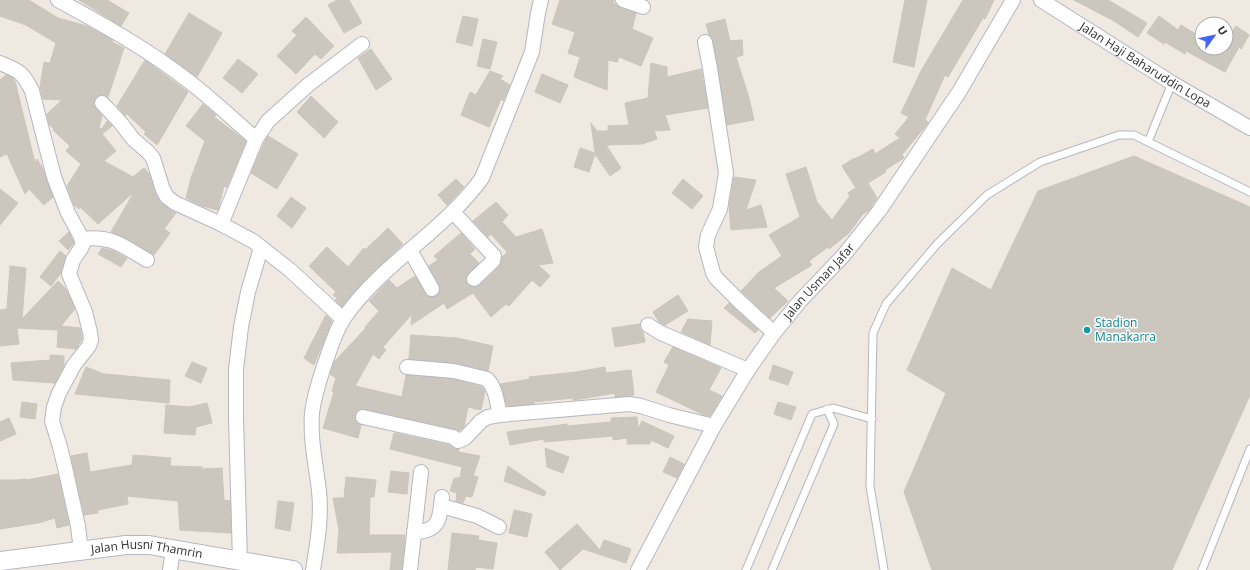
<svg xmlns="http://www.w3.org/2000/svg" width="1250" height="570" viewBox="0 0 1250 570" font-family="'Open Sans',sans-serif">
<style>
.building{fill:#cbc7bf;stroke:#cbc5ba}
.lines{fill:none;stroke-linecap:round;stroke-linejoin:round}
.service-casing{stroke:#b4b7c1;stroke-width:9}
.minor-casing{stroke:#b4b7c1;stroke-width:16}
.tertiary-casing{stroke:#b4b7c1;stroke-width:20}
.service{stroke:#fff;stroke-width:7}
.minor{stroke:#fff;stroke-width:14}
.tertiary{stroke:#fff;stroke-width:18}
.culture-dot{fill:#0f9aa8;stroke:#fff;stroke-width:1.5}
.labels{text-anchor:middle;stroke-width:3;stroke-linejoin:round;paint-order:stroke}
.street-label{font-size:12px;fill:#2e2e2e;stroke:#fff}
.culture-label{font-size:12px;fill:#0d838f;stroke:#fff;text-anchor:start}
</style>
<rect width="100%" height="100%" fill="#efe9e1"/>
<!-- building -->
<path class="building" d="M0 0H29L58 18 87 26 113 40 112 42 124 48 108 97 104 95H100L94 100V105L102 116 99 128 102 129 107 121 112 126 102 134 116 151 104 161 133 177 144 168 149 174 155 193 160 201 170 210 176 213 164 229 170 233 154 255 128 239 111 232 134 192 98 224 80 207 79 209 74 205 67 186 81 164 66 151 70 146 53 130 54 129 49 124 47 114 62 100 43 99 40 87 44 62 50 63 56 43 26 25 0 16Z
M79 0H107L129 13 121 26Z
M337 0H349L362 23 344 33 328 5Z
M560 0H614L613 2 620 8 636 13 632 29 653 38 641 66 619 57 617 62 608 60 607 90 574 77 580 57 568 53 575 32 552 24Z
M905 0H927L914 67 893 62Z
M963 0H994L985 19 983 18 948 77 945 75 924 122 926 120 928 123 902 155 904 158 885 170 886 172 868 183 877 198 869 210 863 214 849 233 829 249 828 247 809 261 812 265 774 288 788 301 770 318 741 291 759 272 782 256 769 235 800 217 786 174 806 167 817 202 832 220 850 196 848 193 856 188 842 166 854 158 855 159 873 149 875 154 900 138 895 134 909 117 901 113 921 71Z
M1074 0H1108L1147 23 1138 37 1114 21Z
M189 13 222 33 197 77 165 54Z
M463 16 478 19 472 46 456 42Z
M1159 16 1178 30 1181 25 1202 38V48H1226V42L1236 26 1249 35 1241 49 1239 47 1225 72 1186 51 1185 54 1165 42 1164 44 1147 33Z
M306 17 334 46 321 59 315 54 296 74 277 56 297 35 292 31Z
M725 19 730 41 742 40 743 55 736 57 749 98 754 120 727 125 713 40 709 35 706 24Z
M483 39 497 42 490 69 477 66Z
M371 49 392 79 376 90 358 58Z
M238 59 258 74 242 93 223 78Z
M145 60 188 92 157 145 144 134 146 132 127 114 125 115 117 106Z
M651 63 667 67V77L701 69 708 108 665 115 670 130 654 131 657 139 642 144 606 145 621 168 610 176 595 154 589 172 574 167 580 148 595 153 591 123 597 131H608V126L629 125 625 103 648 98Z
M490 71 503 76 500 79 510 85 503 101 501 99 489 127 461 115 470 92 476 95Z
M542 74 568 85 560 103 535 92Z
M6 75 11 77 15 81 35 163 37 159 43 169 53 197 44 205 29 189 25 194 7 154 0 157V80Z
M311 96 338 122 324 138 297 112Z
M203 104 216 115 214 117 246 141 227 187 224 186 218 210 202 206 186 198 191 178 205 141 186 126Z
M268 136 298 154 277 189 251 173 264 143Z
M1134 156 1250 207V395L1172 570H932L904 492 946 393 907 370 952 268 991 290 1038 191Z
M734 177 756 180 746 210 761 205 767 227 731 230 729 207Z
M456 179 464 187 447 205 438 195Z
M683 179 703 196 692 209 672 193Z
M0 189 18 203 0 225Z
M291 197 306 208 292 228 277 216Z
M496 202 508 215 502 222 516 237 542 229 553 263 538 265 550 276 540 287 532 280 509 306 506 304 491 317 473 293 447 309 444 303 411 325 412 314 383 347 386 350 379 359 373 354 355 386 402 397 406 375 453 379 482 387 485 391 481 410 468 407 464 427 459 431 455 429 364 409 357 411 355 415V420L358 423 361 425 358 438 323 428 334 392 332 391 336 378 330 374 334 362 366 328 365 327 379 311 369 301 389 280 397 288 415 276 427 296 432 297 436 296 439 293 440 289 429 266 438 260 434 256 461 233 475 249 470 254 479 263 466 276V281L468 285 476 287 480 285 499 267 502 257 507 252 491 234 488 237 473 221Z
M388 228 403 244 370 275 342 307 335 300 337 298 333 295 336 292 309 266 327 247 348 267 364 248 365 250Z
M69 232 74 243 68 250 59 241Z
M102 248 113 251 127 258 121 267 98 254Z
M60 251 66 256 61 273 51 286 40 277Z
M10 266 26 268 22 319 58 281 66 289 75 309 61 326 80 328 82 339 76 349 57 347 58 330 17 328 19 344 0 346V310L7 309Z
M678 295 688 311 665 325 659 322 653 312Z
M729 303 758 330 755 333 724 308Z
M326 315 332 321 314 365 304 358Z
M688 319 712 321 710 345 681 332Z
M640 324V329L643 332 645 342 615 347 612 328Z
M411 335 457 338 493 346 488 371 455 363 409 359Z
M673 347 721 368 709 390 722 396 710 416 704 415 656 392 669 365 664 362Z
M50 355 64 356V366L55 383 13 380 11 363 50 360Z
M192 362 207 368 201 383 185 376Z
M773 365 793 372 788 385 769 379Z
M86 367 104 374 170 380 169 403 75 394Z
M605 367 606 373 631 370 634 395 615 397V393L575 400H573V398L534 402V404L507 406 500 384 530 379 529 377 576 372Z
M22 402 37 404 35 419 20 417Z
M778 402 796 407 791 420 774 414Z
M207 403 212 423 196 427 195 435 164 433 166 405 189 407Z
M637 417 638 429 642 421 674 436 668 448 651 440 650 444H627V438L613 440V436L544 442V439L510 445 507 432 567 424V426L611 422V418Z
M9 418 16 434 0 441V422Z
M394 433 449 445 453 448 459 449 458 452 480 456 473 476 478 477 472 497 466 496 463 503 456 501 457 493 450 491 454 478H460L462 467 390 449Z
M545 448 569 457 563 473 547 467Z
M87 453 90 472 132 465 133 455 171 458 170 466 202 467V469L222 468 224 500 230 501 231 533 180 530 178 501 127 496 128 504 98 510V513L84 515 71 456Z
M670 457 684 464 677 478 663 472Z
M508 466 546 492 544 496 504 481Z
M391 471 409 473 407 494 388 492Z
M58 474 69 525 57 528 55 518 38 523 0 529V480H17L26 479 27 480Z
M346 477 376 480 374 497H370L369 535H405L402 570H390L392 552 337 553 339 530 333 498H344Z
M278 501 294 503 290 531 275 528Z
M514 510 532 514 527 537 509 533Z
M577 524 600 550 604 540 631 549 626 563 583 549 560 570 545 552Z
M452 533 479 536 478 540 497 543 493 569 476 567 475 570H448Z"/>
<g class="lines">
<defs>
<path id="service" d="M1148 142 1172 83
M746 570 812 414 833 408 872 419
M772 570 834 424 827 409
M884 570 870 486 873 333 886 304 937 244 987 195 1040 162 1119 135H1134L1250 192
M1202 570 1250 449"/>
<g id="minor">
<path d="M58 0C104 25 149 50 191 83 213 100 234 120 256 139L221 224"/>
<path d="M623 0 643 7"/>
<path id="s1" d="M1041 0 1172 83 1250 128"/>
<path d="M705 42 710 68 726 173 720 209 708 235 706 247 713 273 716 278 741 303 774 333"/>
<path d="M0 63C19 71 23 72 32 91L54 177 68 213 80 235 83 244 81 248 73 260 69 274 85 312 90 332 91 340 89 346 74 365 59 393 54 407 52 421 60 447 66 472 78 526 81 551"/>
<path d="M102 103 120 122 133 139 148 152 153 158 163 190 167 197 175 203 221 224 253 241 290 270 343 319"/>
<path d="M256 139 268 121 308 85 362 44"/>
<path d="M453 212 494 256 493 261 474 279"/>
<path d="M82 239C111 235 123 246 147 260"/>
<path d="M410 250 432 289"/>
<path d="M648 325 661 333 748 370"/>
<path d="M407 367 454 371 487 379C496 388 497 403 500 415"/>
<path d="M363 417 453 437 458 441 465 438 481 421 488 417 500 415 629 404 641 406 669 415 714 426"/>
<path d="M442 506 477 516 499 527"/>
<path d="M414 532C439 532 440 519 442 497"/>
<path d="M240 561 236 418V369L241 327 248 292 261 248"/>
<path d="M170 570 173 549"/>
<path d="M313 570C317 544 322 518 319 491 316 465 310 440 312 413 314 397 319 381 324 366 330 350 334 333 344 318 382 263 443 232 482 178L532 52 538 13 541 0"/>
<path d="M410 570 421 472"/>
<path id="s2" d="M638 570 714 426 748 370 774 333 800 301 843 256 879 211 959 92 1013 0"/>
</g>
<g id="tertiary">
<path id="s3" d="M0 561 126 545H149L293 570"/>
</g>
</defs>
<!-- service casing -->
<use href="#service" class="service-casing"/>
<!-- minor casing -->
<use href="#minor" class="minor-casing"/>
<!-- tertiary casing -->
<use href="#tertiary" class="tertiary-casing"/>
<!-- service -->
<use href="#service" class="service"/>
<!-- minor -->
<use href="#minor" class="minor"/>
<!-- tertiary -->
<use href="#tertiary" class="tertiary"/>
</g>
<!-- markers -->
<circle class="culture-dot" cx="1087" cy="330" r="4"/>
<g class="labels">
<!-- street labels -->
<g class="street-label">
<text dy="4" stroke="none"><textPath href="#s1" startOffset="123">Jalan Haji Baharuddin Lopa</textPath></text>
<text dy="4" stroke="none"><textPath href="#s2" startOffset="342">Jalan Usman Jafar</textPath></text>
<text dy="4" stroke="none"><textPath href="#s3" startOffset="148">Jalan Husni Thamrin</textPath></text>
</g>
<!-- culture labels -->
<g class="culture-label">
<text x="1095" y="327">Stadion<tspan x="1095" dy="14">Manakarra</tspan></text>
</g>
</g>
<!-- north arrow -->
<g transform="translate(1214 36) rotate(57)"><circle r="19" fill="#ffffff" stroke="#ababab"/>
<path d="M0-3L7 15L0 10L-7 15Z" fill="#4264fb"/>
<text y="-6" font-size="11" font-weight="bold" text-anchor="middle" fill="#2e2e2e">U</text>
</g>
</svg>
